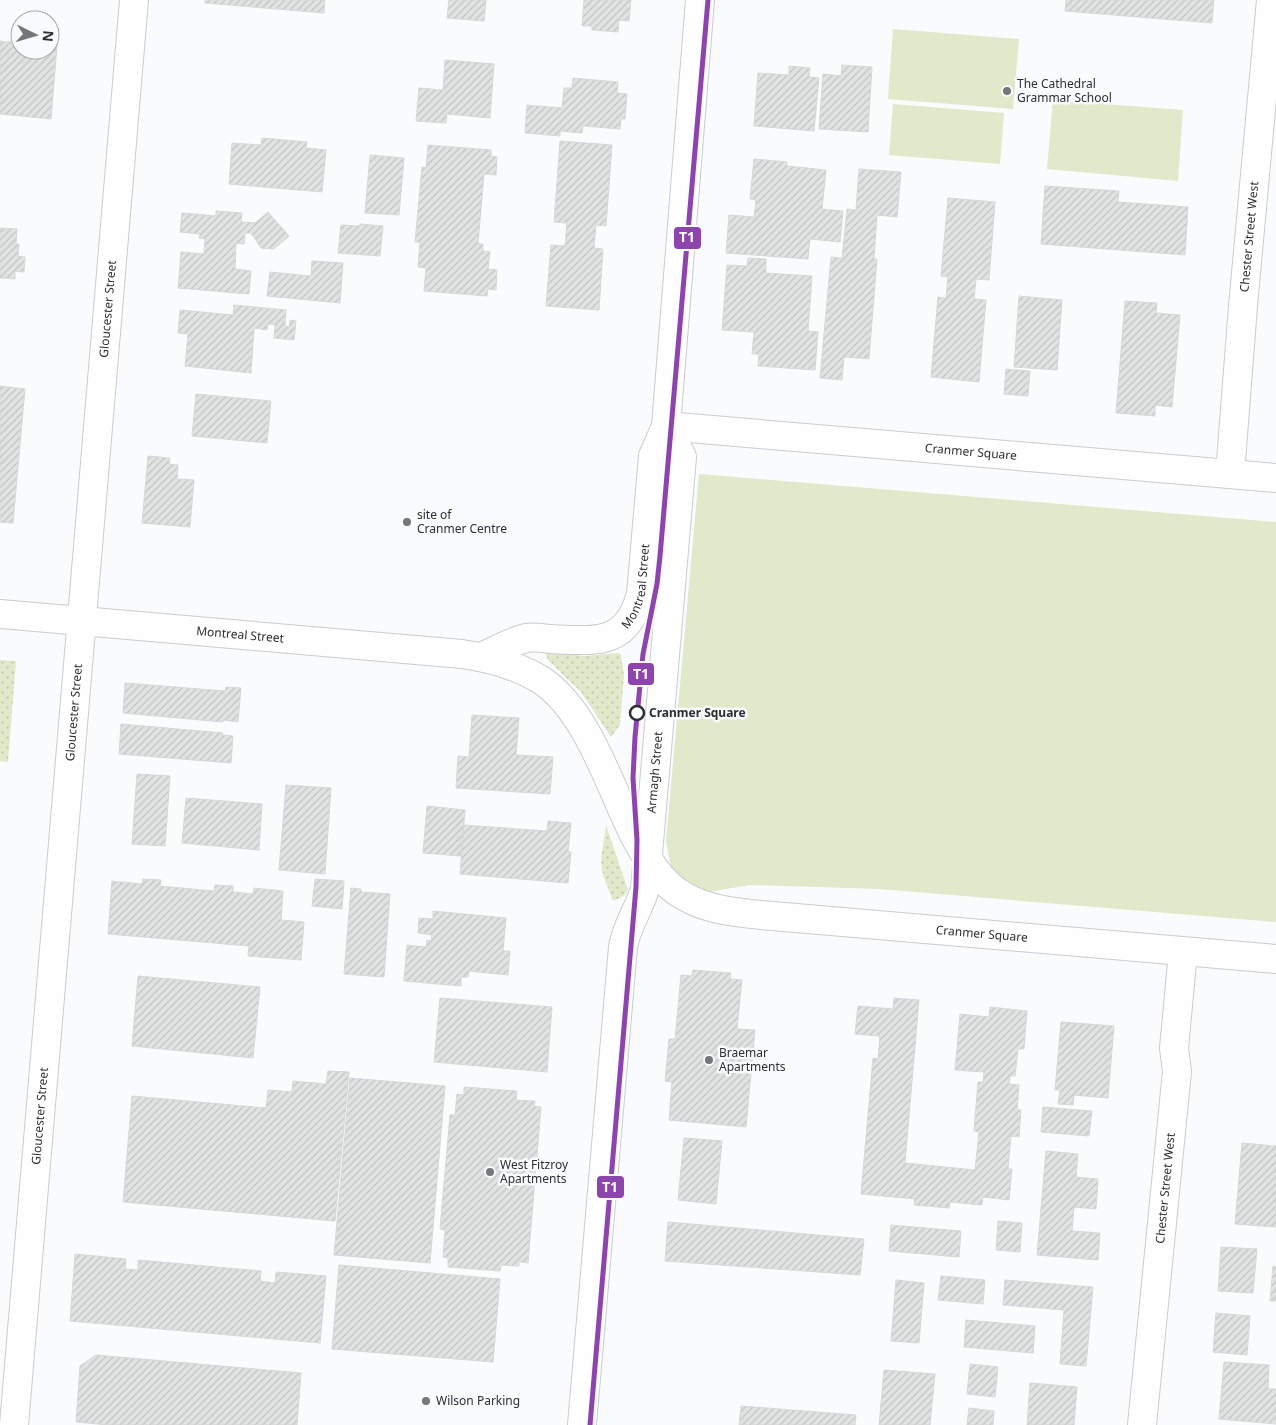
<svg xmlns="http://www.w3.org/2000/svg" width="1276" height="1425" viewBox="0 0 1276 1425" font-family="'Noto Sans',sans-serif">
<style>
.grass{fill:url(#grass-dots)}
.park{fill:#e0e9c9}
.building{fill:url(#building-hatch);stroke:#d7d7d8}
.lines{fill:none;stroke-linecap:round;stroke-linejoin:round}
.street-casing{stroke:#cbccce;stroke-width:30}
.secondary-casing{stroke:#cbccce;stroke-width:30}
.street{stroke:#fefeff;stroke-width:28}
.secondary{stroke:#fefeff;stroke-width:28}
.tram-1-casing{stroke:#f8fbfe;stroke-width:9}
.tram-1{stroke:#8e44ad;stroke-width:5}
.poi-dot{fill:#747677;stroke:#f8fbfe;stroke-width:2}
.stop-dot{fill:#f8fbfe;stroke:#2d2e2f;stroke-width:2.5}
.labels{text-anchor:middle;stroke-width:5;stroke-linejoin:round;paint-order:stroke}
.poi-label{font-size:12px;fill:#2d2e2f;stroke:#f8fbfe;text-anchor:start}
.street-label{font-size:12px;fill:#2d2e2f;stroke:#f8fbfe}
.stop-label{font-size:12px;font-weight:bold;fill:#2d2e2f;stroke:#f8fbfe;text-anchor:start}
.line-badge{stroke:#f8fbfe;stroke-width:2}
.badge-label{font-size:14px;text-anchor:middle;font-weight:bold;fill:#fff}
</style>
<defs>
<pattern id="grass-dots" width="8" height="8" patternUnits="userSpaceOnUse" patternTransform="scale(1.25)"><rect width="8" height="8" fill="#e0e9c9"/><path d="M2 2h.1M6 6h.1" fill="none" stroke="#c0c8ad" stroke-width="1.8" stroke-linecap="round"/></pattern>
<pattern id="building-hatch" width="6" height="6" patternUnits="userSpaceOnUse" patternTransform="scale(1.25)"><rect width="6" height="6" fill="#e1e2e2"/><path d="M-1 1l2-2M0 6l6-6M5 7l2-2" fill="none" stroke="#c1c2c2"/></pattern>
</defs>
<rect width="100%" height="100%" fill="#f9fbfd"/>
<!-- grass -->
<path class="grass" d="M548 651 584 656 619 653 621 655 624 675 620 725 611 737 581 692 548 660 546 654Z
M0 660 16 661 8 762 0 761Z
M606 825 628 890 624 896 613 901 603 875 601 861Z"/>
<!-- park -->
<path class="park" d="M893 29 1019 39 1013 109 888 99Z
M1053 100 1183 110 1178 181 1047 169Z
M893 104 1004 113 1000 164 889 155Z
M699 474 1276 522V922L879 889 750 885 708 892 673 878 666 841Z"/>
<!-- building -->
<path class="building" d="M205 0H325L324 13 205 3Z
M449 0H486L484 21 447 18Z
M584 0H631L629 21 619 20 618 32 592 30V26H582Z
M1066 0H1214L1212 23 1065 11Z
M0 41 20 43V50H50V46H57L51 119 0 114Z
M445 60 494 64 490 118 447 114 446 123 416 121 419 88 443 90Z
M842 65 872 67 868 132 819 129 823 74 841 76Z
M789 66 810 68 809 77 819 78 814 131 754 126 758 73 789 75Z
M573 78 618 82 617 93 627 94 625 119H621L620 129 583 126 582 133 560 131V136L525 133 527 105 562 108 564 88H572Z
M262 138 307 142 306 148 326 150 322 192 229 184 232 143 261 145Z
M560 141 612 145 606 226 596 225 594 248 603 249 599 310 546 306 551 245 565 246 567 223 554 222Z
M428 145 491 150V156L497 157 496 175 484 174 478 244H483V251L490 252 488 269 497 270 496 290 488 289 487 296 424 291 426 268 418 267 420 242H415L422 167 426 168Z
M370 155 404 158 399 215 365 213Z
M754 159 787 162V166L826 170 822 209 843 211 840 242 810 239 808 259 726 253 729 215 754 217 756 200 750 199Z
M859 169 901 172 897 217 877 215 874 259H877L869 359 844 357 842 380 820 378 831 257 842 258 847 209 856 210Z
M1045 186 1119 191 1118 202 1188 207 1185 255 1041 244Z
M948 198 995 202 989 280 976 279 974 299 986 300 979 382 931 377 938 297 946 298 948 277 941 276Z
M216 211 242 213 241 222 255 223 268 212 289 236 274 249 261 248 251 233H245L244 244 236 243 235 269 251 271 249 294 178 288 181 252 204 254 205 239 199 238 200 234 180 232 182 213 216 216Z
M360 224 383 226 380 256 338 253 341 225 360 226Z
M0 228 17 229 16 244H19L18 256 25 257 24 272 15 271V279L0 278Z
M748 258 766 259V273L812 276 808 331 818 332 815 370 758 366 759 354H752L754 332 722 330 727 265 747 266Z
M312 261 343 263 340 303 267 296 270 272 311 276Z
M1019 296 1062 300 1057 370 1014 367Z
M1125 301 1157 303 1156 313 1180 315 1172 407 1155 405V416L1116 413Z
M234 305 286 310 285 326 289 327 290 320 296 321 294 340 274 338 275 325 268 324 267 330 254 328 251 373 185 366 188 334 178 333 180 310 233 315Z
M1006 369 1030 371 1028 396 1004 394Z
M0 386 25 389 13 523 0 522Z
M196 394 271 401 267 443 192 436Z
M148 456 170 458 169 464 178 465 177 479 194 480 190 527 142 523Z
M125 683 225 691 226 687 241 688 238 722 223 720V722L123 713Z
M472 715 519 718 516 755 553 757 550 794 456 788 458 756 469 757Z
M121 724 223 733 222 735 233 736 231 763 119 754Z
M137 774 170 776 165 846 132 844Z
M286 785 331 788 325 874 279 870Z
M186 798 262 804 259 850 182 843Z
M427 806 465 810 461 856 423 853Z
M548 821 571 823 568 852H571L568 883 460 874 464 825 547 831Z
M143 879 161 880 160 886 214 891 215 885 233 886V892L253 894 254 888 283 891 281 920 304 922 301 960 248 956 249 946 108 934 112 881 142 884Z
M315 879 344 881 342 909 312 906Z
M351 888 361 889V892L390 894 384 977 344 974Z
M433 911 506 918 503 951H510L508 975 469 971 468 977H461V986L404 981 407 945 426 947 427 940 431 941 432 935 418 933 419 918 433 919Z
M693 970 731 973 730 979 742 980 737 1029 755 1030 746 1127 669 1120 672 1082 665 1081 669 1039H675L681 975 692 976Z
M138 976 260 987 253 1058 132 1046Z
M440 998 552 1007 547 1072 434 1062Z
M894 998 919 1000 905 1163 975 1170 979 1132 974 1131 978 1082H983L984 1072 955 1070 960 1014 989 1017 990 1007 1027 1011 1024 1049H1018L1015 1076H1010L1009 1084 1019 1085 1017 1110H1021L1019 1137 1011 1136 1008 1169H1012L1009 1200 983 1197 982 1205 950 1202 949 1208 914 1205 915 1199 861 1194 873 1058 878 1059 880 1036 855 1034 858 1006 893 1009Z
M1061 1022 1114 1026 1108 1098 1074 1095 1073 1105 1058 1104 1060 1090H1055Z
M328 1071 349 1072 335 1221 123 1202 132 1096 266 1108 268 1090 292 1092 293 1081 326 1084Z
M350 1078 445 1086 430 1263 334 1255Z
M464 1087 517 1091 516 1100 535 1101 534 1106 541 1107 528 1263 519 1262V1266L501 1265 500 1271 448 1267V1258L443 1257 445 1230 440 1229 450 1115H455L457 1094 464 1095Z
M1043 1107 1092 1111 1089 1136 1041 1132Z
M684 1138 722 1141 716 1204 678 1200Z
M1242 1143 1276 1146V1227L1235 1224Z
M1046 1151 1078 1154 1076 1177 1098 1179 1096 1209 1074 1207 1072 1231 1100 1233 1098 1260 1037 1255Z
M998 1221 1022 1223 1020 1252 996 1250Z
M668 1222 864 1239 860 1275 665 1261Z
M891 1225 961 1231 959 1257 889 1251Z
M1221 1247 1257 1249 1253 1293 1218 1291Z
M75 1254 126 1259 125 1269 138 1270V1260L261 1271 260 1281 275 1283 276 1272 326 1276 320 1343 70 1321Z
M339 1265 500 1279 493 1362 332 1349Z
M1273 1266 1276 1267V1301H1270Z
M941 1276 985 1280 983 1304 938 1300Z
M896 1280 924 1283 919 1343 891 1341Z
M1005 1280 1093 1287 1086 1366 1060 1364 1064 1310 1003 1305Z
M1216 1313 1250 1316 1247 1355 1213 1352Z
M966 1320 1035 1326 1033 1353 964 1347Z
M96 1355 301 1373 297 1425H108L76 1422 80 1366Z
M1224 1362 1269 1365 1268 1389H1276V1424L1219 1419Z
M970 1364 998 1367 995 1397 967 1394Z
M884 1370 935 1374 930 1425H879Z
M1030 1383 1077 1387 1074 1425H1027Z
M741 1406 856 1415 855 1425H739Z
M969 1408 994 1411 993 1425H967Z"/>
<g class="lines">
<defs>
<g id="street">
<path id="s1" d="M666 426 1276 478"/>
<path id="s2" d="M1230 474 1243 306 1271 0"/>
<path id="s3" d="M1142 1425 1177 1071 1174 1048 1183 952"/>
</g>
<g id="secondary">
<path id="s4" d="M0 614 462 654C489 658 517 665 541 680 587 710 610 787 634 835 646 857 661 884 684 896 708 910 734 912 761 915L1276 959"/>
<path id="s5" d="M481 657C493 652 516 639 527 638 534 637 543 638 550 639 597 641 627 646 641 594L653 456 666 426"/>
<path id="s6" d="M14 1425 134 0"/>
<path id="s7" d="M582 1425 623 947C626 927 639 909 645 889L682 457 666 426 700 0"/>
</g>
</defs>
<!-- street casing -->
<use href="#street" class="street-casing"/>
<!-- secondary casing -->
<use href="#secondary" class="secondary-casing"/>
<!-- street -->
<use href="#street" class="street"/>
<!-- secondary -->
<use href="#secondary" class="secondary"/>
<defs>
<path id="tram-1" d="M590 1425 636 887 637 840 633 778 635 737 643 654 657 584 660 556 708 0"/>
</defs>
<!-- tram-1 casing -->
<use href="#tram-1" class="tram-1-casing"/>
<!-- tram-1 -->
<use href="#tram-1" class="tram-1"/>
</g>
<!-- markers -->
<g class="poi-dot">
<circle cx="1007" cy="91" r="5"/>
<circle cx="407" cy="522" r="5"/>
<circle cx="709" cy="1060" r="5"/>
<circle cx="490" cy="1172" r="5"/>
<circle cx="426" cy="1401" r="5"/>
</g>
<circle class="stop-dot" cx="637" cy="713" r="7"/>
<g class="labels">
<!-- poi labels -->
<g class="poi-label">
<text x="1017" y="88">The Cathedral<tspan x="1017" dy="14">Grammar School</tspan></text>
<text x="417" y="519">site of<tspan x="417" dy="14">Cranmer Centre</tspan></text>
<text x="719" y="1057">Braemar<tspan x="719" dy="14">Apartments</tspan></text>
<text x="500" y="1169">West Fitzroy<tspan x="500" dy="14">Apartments</tspan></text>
<text x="436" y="1405">Wilson Parking</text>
</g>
<!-- street labels -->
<g class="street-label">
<text dy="4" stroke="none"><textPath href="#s2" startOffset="238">Chester Street West</textPath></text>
<text dy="4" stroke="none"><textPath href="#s6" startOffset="1120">Gloucester Street</textPath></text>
<text dy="4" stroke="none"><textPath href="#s1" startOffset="306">Cranmer Square</textPath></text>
<text dy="4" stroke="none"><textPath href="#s5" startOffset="194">Montreal Street</textPath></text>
<text dy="4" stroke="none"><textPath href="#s4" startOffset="241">Montreal Street</textPath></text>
<text dy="4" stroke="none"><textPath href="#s6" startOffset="715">Gloucester Street</textPath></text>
<text dy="4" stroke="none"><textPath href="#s7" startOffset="659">Armagh Street</textPath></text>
<text dy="4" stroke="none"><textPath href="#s4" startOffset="1112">Cranmer Square</textPath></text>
<text dy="4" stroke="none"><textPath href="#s6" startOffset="310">Gloucester Street</textPath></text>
<text dy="4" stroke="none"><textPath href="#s3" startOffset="238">Chester Street West</textPath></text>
</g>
<!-- stop labels -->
<g class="stop-label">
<text x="649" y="717">Cranmer Square</text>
</g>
</g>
<g class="line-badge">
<rect x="673" y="226" width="29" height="24" rx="5" fill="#8e44ad"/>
<rect x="627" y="662" width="28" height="24" rx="5" fill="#8e44ad"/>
<rect x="596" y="1175" width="29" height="24" rx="5" fill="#8e44ad"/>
</g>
<g class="badge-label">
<text x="687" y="242">T1</text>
<text x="641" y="679">T1</text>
<text x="610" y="1192">T1</text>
</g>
<!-- north arrow -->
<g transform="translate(35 35) rotate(95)"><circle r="24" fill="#f8fbfe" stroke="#a7a9ab"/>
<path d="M0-4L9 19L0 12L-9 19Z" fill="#747677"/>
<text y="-8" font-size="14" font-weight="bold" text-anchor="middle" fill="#2d2e2f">N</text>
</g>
</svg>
